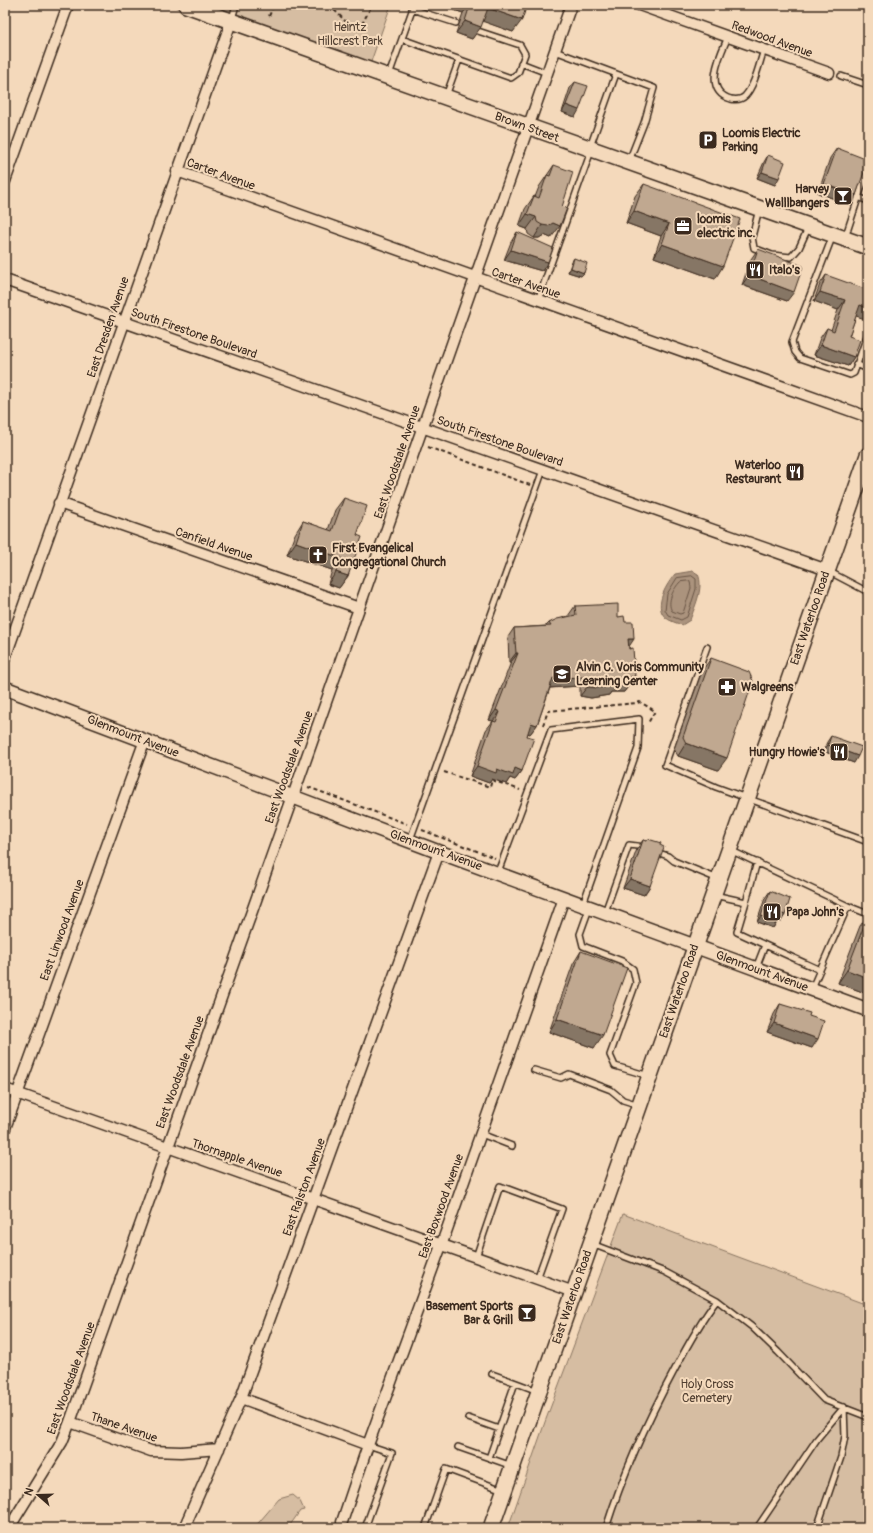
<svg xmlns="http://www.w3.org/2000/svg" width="873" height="1533" viewBox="0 0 873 1533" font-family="Pangolin,sans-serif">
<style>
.green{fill:#d6bda2;stroke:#887460}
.water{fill:#ab937d;stroke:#7e6957}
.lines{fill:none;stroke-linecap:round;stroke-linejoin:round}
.shore{stroke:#685444;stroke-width:1}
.service-casing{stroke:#3b2a1e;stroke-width:8}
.minor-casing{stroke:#3b2a1e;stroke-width:13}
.tertiary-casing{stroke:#3b2a1e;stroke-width:16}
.secondary-casing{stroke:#3b2a1e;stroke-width:18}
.path{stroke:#3b2a1e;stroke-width:2;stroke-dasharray:4 3;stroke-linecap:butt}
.service{stroke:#f4d9bb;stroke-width:5}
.minor{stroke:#f4d9bb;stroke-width:10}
.tertiary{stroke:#f4d9bb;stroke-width:13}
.secondary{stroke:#f4d9bb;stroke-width:15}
.wall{fill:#a5907c;stroke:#3b2a1e}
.shaded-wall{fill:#867665;stroke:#3b2a1e}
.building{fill:#c0a890;stroke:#3b2a1e}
.labels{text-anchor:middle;stroke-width:4;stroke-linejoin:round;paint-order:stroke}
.park-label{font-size:12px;fill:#524032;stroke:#f4d9bb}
.street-label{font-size:12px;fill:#3b2a1e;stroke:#f4d9bb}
.poi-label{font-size:12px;font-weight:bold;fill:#3b2a1e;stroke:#f4d9bb;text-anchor:start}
</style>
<rect width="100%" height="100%" fill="#f4d9bb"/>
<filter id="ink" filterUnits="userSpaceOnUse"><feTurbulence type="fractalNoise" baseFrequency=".025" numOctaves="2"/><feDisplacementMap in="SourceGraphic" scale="8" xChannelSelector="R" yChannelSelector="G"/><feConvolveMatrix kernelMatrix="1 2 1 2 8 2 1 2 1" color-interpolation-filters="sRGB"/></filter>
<g filter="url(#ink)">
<!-- green -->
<path class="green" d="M236 5H391L368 70 231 22Z
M623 1214 862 1303 868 1288V1528H508L545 1422Z
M293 1495 300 1501 304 1510 300 1511 288 1528H254L279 1499Z"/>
<!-- water -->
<path class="water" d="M693 571 698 574C704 588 695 606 690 620L682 625C677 623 669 621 665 617 653 605 667 584 675 574Z"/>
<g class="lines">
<!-- shore -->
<path class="shore" d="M692 576 696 579V589L687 617 681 620 668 615 665 610 667 594 677 578Z
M690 581 691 588 683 613 680 614 672 611C666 602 674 588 680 582Z"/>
<defs>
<path id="service" d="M412 9 456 23
M232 19 236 5
M728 37C720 55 702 91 731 99 736 100 741 100 745 96 755 85 759 64 764 50
M402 39 511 78 518 73 525 54 520 45 478 31
M555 51 654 88 644 123 629 161
M521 63 547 73
M389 75 414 5
M841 76 868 85
M446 96 459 60
M590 147 616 74
M858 197 868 201
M759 209 752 237 754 248 772 255 791 257 799 248 808 228
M833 235 792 342 795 352 800 358 850 375 854 373 868 333
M845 238 868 168
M538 300 591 151
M856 364 868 369
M828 571 868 592
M707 647 665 765 716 787 868 842
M410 840 543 470
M730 850 848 906 812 988
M656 852 668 856 674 861 718 879
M498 872 551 730 639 719 638 748 583 904
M714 895 746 902 757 862
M746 902 737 932 765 945 756 968
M848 906 868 914
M589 909 580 934 583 946 622 961 633 969 636 983 610 1055 615 1066 649 1076
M605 912 629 845 645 847
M765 945 820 970
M534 1070 561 1078 569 1074 611 1090 623 1100 639 1105
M481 1134 512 1146
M592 1244 665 1272 717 1300 752 1327 778 1352 824 1400 868 1417
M476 1257 500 1186 562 1209 537 1279
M492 1374 538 1391
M468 1418 499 1429
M458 1447 512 1466
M489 1458 515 1383
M365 1528 392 1453 368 1445
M425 1528 446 1469 503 1490
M606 1528C623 1474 647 1421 674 1371 687 1346 700 1322 717 1300
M757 1528 817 1439 844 1407
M817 1528 841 1457 845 1436 844 1407"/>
<path id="minor" d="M639 5 829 73
M177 171 868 417
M5 181 68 5
M5 280 827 570
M59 503 359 608
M5 658 231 22
M5 1089 574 1292
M5 1128 145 740
M241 1398 368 1445
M70 1422 151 1451 181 1452 219 1449
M342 1522 368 1445 446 1232 564 898
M9 1528 62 1442 70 1422 293 796 571 5
M184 1528 241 1398 439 852"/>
<path id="tertiary" d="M5 688 439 852 868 1010"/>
<path id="secondary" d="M186 5 868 247
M491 1528 868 455"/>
</defs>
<!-- service casing -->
<use href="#service" class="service-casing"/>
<!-- minor casing -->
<use href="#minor" class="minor-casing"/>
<!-- tertiary casing -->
<use href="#tertiary" class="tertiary-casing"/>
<!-- secondary casing -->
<use href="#secondary" class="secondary-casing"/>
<!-- path -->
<path class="path" d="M321 5C325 6 330 7 334 10 343 17 348 29 361 26L372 5
M269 16 274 5
M428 447 530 485
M543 725 548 711 637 703 640 702 655 711 648 723
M444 772 490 787 492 780 520 790
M308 787 407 824
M422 830 495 858"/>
<!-- service -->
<use href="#service" class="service"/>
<!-- minor -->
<use href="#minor" class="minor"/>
<!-- tertiary -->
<use href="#tertiary" class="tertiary"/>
<!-- secondary -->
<use href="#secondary" class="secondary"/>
</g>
<!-- wall -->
<path class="wall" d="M439 5H527L513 32 483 21 472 39 456 33 463 13Z
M575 82V117L562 112 570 88Z
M837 148 856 195 849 204 818 193 830 158Z
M768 155 775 185 757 178 764 162Z
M554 165 551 238 544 235 539 238H534L528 234 527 229 519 226 525 209 534 196 535 197 539 187Z
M644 184 715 279 654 257 661 236 626 223 635 196Z
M517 232 548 262 542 271 504 260 511 242Z
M758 249 787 301 742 285 751 259Z
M574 258 584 273 581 276 568 272 572 261Z
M826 275 856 316 849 336 854 357 848 366 814 355 820 338 827 328 831 330 838 310 814 301 820 284Z
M344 498 357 535 348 576 339 588 328 584 332 570 287 555 295 534 303 521 328 530 335 510Z
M575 606 618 617 625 622 629 646 635 677 624 692H611L609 695 591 698 580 696V686L550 688 537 725 530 734 528 733 527 736 522 771 515 780 510 778 506 784 492 779 489 783 470 776 486 730 493 721 489 720 511 662H509L508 637 514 628 546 626 549 623 568 616Z
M711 658 718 770 678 756 674 749 702 671Z
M831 736 854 763 823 751 827 742Z
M648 839 650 886 644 895 623 888 637 849 643 840 647 841Z
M770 891 785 915 781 921 778 920 773 928 757 922 765 898Z
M868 915V994L838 983 860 926Z
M581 951 594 1048 549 1032 573 964Z
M780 1004 809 1016 812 1048 767 1032 774 1014Z"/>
<!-- shaded-wall -->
<path class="shaded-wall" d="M439 5H469L463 13Z
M488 8 522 20 513 32 479 20Z
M465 21 481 27 472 39 456 33Z
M566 105 579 110 575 117 562 112Z
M762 172 779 178 775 185 757 178Z
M824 184 856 195 849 204 818 193Z
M634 211 669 224 661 236 626 223Z
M527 214 536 217 527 229 519 226Z
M553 223 560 226 551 238 544 235 539 238H534L542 225Z
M662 244 723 266 715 279 654 257Z
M511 250 548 262 542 271 504 260Z
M571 268 584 273 581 276 568 272Z
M749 275 794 292 787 301 742 285Z
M820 292 845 300 838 310 814 301Z
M860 305 868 308V320L853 315Z
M821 345 854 357 848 366 814 355Z
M296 542 341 558 332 570 287 555Z
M336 572 348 576 339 588 328 584Z
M628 639H634L628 648Z
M516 653H518L511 662H509Z
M586 677 580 686 547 688 553 678Z
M630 677H635L624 692H611L609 695 591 698 580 696 587 687 615 683Z
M496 710 500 712 493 721 489 720Z
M531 723 537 725 530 734 525 732Z
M686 743 727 758 718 770 678 756Z
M828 745 858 756 854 763 823 751Z
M477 766 497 769 515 768 522 771 515 780 510 778 506 784 492 779 489 783 470 776Z
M630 879 650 886 644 895 623 888Z
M780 913 785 915 781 921 776 919Z
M761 916 777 921 773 928 757 922Z
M847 970 868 978V994L838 983Z
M557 1019 603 1035 594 1048 549 1032Z
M774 1023 818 1039 812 1048 767 1032Z"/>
<!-- building -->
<path class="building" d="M470 5H527L522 20 488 8 481 27 465 21Z
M575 82 588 86 579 110 566 105Z
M837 148 868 160V161L856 195 824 184Z
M768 155 785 162 779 178 762 172Z
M554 165 573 172 562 207 567 208 560 226 553 223 548 226 542 225 537 222 536 217 527 214 534 196 539 198 547 175 550 176Z
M644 184 740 219 723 266 662 244 669 224 634 211Z
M517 232 553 248 548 262 511 250Z
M758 249 803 266 794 292 749 275Z
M574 258 587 263 584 273 571 268Z
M826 275 868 290V308L860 305 849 336 860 340 854 357 821 345 827 328 834 331 845 300 820 292Z
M344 498 367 506 357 535 362 537 348 576 336 572 341 558 296 542 303 521 332 531Z
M618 604V617L624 616 625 622H633L634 639H628L629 649 633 648 635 677H630V682L615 683 616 685 598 688 587 687 586 677 553 678 537 725 531 723 527 736 534 738 522 771 515 768 513 775 497 769 496 773 477 766 493 721 496 722 500 712 496 710 518 653H516L514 628 551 626 549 623 557 619 576 615 575 606Z
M711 658 749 672 753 681 727 758 686 743 683 737Z
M831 736 862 747 858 756 828 745Z
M648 839 661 843 660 845 664 847 650 886 630 879 643 840 647 841Z
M770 891 790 899 785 915 780 913 777 921 761 916Z
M868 915V978L847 970Z
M581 951 627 968 603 1035 557 1019Z
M780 1004 810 1013 809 1016 824 1021 818 1039 774 1023Z"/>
</g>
<!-- icons -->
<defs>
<symbol id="parking-square" viewBox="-11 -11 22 22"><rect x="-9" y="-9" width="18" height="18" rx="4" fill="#3b2a1e" stroke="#f4d9bb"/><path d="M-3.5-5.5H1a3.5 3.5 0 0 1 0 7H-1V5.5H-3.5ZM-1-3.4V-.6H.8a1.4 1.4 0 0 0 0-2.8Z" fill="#fff"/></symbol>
<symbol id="bar-square" viewBox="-11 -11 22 22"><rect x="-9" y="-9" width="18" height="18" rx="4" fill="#3b2a1e" stroke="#f4d9bb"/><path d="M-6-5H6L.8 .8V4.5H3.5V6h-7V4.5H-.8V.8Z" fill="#fff"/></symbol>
<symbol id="office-square" viewBox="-11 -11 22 22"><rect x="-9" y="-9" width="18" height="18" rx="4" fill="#3b2a1e" stroke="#f4d9bb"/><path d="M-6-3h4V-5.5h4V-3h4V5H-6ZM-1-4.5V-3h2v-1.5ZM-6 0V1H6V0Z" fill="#fff"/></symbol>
<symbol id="restaurant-square" viewBox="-11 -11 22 22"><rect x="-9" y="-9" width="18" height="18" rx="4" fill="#3b2a1e" stroke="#f4d9bb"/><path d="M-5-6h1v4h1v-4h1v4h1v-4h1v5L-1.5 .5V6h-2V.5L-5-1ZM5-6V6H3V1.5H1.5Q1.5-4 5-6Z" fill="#fff"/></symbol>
<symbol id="church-square" viewBox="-11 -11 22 22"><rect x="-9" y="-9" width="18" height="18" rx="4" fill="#3b2a1e" stroke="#f4d9bb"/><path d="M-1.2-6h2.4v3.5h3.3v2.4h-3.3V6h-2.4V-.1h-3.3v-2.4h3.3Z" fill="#fff"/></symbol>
<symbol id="school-square" viewBox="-11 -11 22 22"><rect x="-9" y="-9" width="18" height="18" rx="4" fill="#3b2a1e" stroke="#f4d9bb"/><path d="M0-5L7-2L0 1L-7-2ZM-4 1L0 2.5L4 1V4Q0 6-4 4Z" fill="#fff"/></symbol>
<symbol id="pharmacy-square" viewBox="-11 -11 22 22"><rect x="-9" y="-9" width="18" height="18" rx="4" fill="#3b2a1e" stroke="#f4d9bb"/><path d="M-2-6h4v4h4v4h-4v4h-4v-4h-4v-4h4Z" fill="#fff"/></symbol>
</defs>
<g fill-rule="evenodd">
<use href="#parking-square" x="697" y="129" width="22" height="22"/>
<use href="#bar-square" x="832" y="185" width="22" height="22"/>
<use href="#office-square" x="672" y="215" width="22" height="22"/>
<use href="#restaurant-square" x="744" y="259" width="22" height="22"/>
<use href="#restaurant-square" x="784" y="461" width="22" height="22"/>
<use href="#church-square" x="307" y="544" width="22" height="22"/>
<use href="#school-square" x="551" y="663" width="22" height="22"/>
<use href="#pharmacy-square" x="716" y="676" width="22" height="22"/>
<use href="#restaurant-square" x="828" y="741" width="22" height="22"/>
<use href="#restaurant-square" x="761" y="901" width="22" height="22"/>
<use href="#bar-square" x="516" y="1302" width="22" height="22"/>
</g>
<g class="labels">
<!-- park labels -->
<g class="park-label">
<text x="350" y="31">Heintz<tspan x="350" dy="14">Hillcrest Park</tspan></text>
<text x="707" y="1388">Holy Cross<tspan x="707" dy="14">Cemetery</tspan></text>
</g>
<!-- street labels -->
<g class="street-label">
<text transform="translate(772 39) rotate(20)" y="4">Redwood Avenue</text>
<text transform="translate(527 127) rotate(20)" y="4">Brown Street</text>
<text transform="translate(221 174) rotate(20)" y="4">Carter Avenue</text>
<text transform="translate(526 283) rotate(19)" y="4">Carter Avenue</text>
<text transform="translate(108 327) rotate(-71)" y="4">East Dresden Avenue</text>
<text transform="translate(194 333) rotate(19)" y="4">South Firestone Boulevard</text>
<text transform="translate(500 441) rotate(19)" y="4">South Firestone Boulevard</text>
<text transform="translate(397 462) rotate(-71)" y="4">East Woodsdale Avenue</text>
<text transform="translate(214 544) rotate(19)" y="4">Canfield Avenue</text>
<text transform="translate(810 618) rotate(-71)" y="4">East Waterloo Road</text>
<text transform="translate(133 736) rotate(21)" y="4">Glenmount Avenue</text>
<text transform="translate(289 767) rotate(-70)" y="4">East Woodsdale Avenue</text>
<text transform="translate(436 850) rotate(20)" y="4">Glenmount Avenue</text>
<text transform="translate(62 930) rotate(-70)" y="4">East Linwood Avenue</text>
<text transform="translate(762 971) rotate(20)" y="4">Glenmount Avenue</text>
<text transform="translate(679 991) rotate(-71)" y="4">East Waterloo Road</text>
<text transform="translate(180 1072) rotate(-70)" y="4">East Woodsdale Avenue</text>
<text transform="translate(237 1158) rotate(19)" y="4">Thornapple Avenue</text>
<text transform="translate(304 1187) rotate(-70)" y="4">East Ralston Avenue</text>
<text transform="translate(441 1206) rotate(-70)" y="4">East Boxwood Avenue</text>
<text transform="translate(572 1297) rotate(-71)" y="4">East Waterloo Road</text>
<text transform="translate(71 1378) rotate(-70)" y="4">East Woodsdale Avenue</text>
<text transform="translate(124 1427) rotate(19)" y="4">Thane Avenue</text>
</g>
<!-- poi labels -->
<g class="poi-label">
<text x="722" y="137">Loomis Electric<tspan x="722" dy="14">Parking</tspan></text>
<text x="829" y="193" text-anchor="end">Harvey<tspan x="829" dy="14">Walllbangers</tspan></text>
<text x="697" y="223">loomis<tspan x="697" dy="14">electric inc.</tspan></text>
<text x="769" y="274">Italo's</text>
<text x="781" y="469" text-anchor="end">Waterloo<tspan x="781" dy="14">Restaurant</tspan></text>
<text x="332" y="552">First Evangelical<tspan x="332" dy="14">Congregational Church</tspan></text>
<text x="576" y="671">Alvin C. Voris Community<tspan x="576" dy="14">Learning Center</tspan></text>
<text x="741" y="691">Walgreens</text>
<text x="825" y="756" text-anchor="end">Hungry Howie's</text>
<text x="786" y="916">Papa John's</text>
<text x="513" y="1310" text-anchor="end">Basement Sports<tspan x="513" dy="14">Bar &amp; Grill</tspan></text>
</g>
</g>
<!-- margin -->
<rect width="873" height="1533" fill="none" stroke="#f4d9bb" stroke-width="20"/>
<rect x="10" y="10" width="853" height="1513" fill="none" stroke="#3b2a1e" stroke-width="1.5" filter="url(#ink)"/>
<!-- north arrow -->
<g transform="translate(38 1495) rotate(290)" stroke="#f4d9bb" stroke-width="3" paint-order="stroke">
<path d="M0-3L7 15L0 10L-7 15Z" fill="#3b2a1e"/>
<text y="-6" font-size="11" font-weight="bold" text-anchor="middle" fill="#3b2a1e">N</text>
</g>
</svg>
